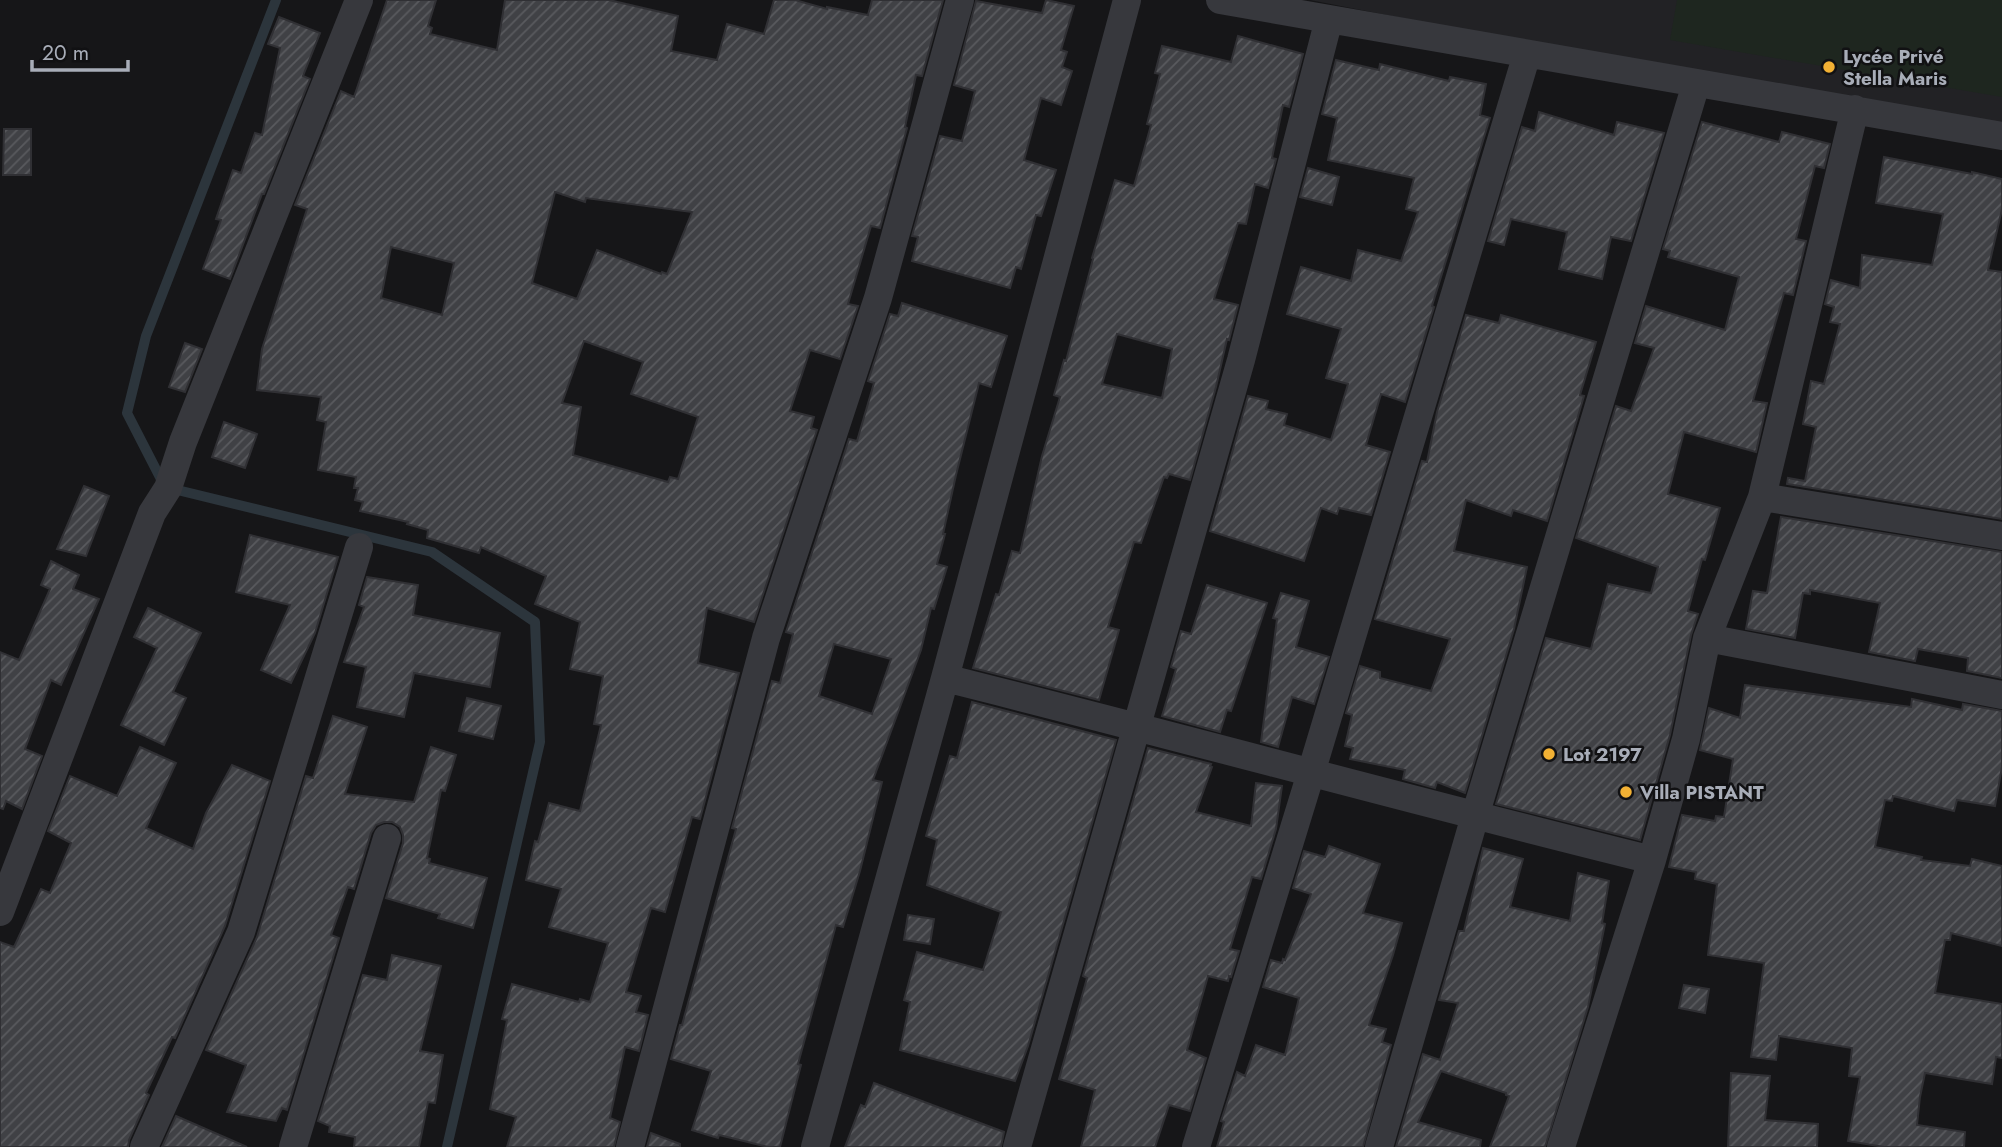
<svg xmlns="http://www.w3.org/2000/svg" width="2002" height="1147" viewBox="0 0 2002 1147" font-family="Jost,sans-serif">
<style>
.built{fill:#222225}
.grass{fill:#1e261f}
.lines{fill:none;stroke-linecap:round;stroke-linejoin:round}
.stream{stroke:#2c353c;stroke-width:10}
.building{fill:url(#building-hatch);stroke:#303034;stroke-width:2;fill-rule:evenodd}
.minor{stroke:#37383d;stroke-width:28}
.poi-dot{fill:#f2b134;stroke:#111113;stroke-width:2.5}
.labels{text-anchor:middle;stroke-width:5;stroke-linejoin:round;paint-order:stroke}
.poi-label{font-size:19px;font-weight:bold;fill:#a8adb8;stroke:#111113;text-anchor:start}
</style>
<defs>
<pattern id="building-hatch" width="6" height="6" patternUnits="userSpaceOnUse" patternTransform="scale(1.75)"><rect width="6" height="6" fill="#404145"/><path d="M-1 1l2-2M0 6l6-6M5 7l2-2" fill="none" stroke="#595a5e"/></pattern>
</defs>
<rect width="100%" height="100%" fill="#161618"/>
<!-- built -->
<path class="built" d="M1310 0H2002V135Z"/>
<!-- grass -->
<path class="grass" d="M1677 0H2002V97L1670 40Z"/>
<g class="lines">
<!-- stream -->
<path class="stream" d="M276 0 146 336 127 413 165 487 432 552 535 622 540 742 447 1147"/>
</g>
<!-- building -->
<path class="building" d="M387 0H436L428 26 432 28 430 34 497 50 505 0H609L678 16 671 51 717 60 727 24 764 34 774 0H795L827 9V7L868 15 872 0H943L922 76 916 75 905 127 907 128 880 228 871 226 848 304 858 306 840 359 810 350 790 411 814 417 811 428 817 430 754 622 707 608 698 663 739 673 700 819 692 817 665 912 651 908 626 992 641 996 636 1012 648 1015 639 1051 625 1047 610 1118 620 1122 614 1147H507L516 1117 490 1109 507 1020 502 1019 512 984 579 1002 580 999 590 1002 608 943 549 927 561 889 526 880 535 841 538 842 549 803 580 811 601 725 594 724 603 676 570 669 580 622 535 604 546 576 481 547 479 553 427 538 428 530 407 524 408 522 360 511 363 502 355 500 358 488H354L356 477 318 470 326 422 317 420 321 397 257 390 262 349 307 209 295 205 341 91 354 97ZM555 192 585 202 586 198 692 212 667 274 662 272 661 274 597 250 577 299 532 283ZM391 247 454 263 442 315 381 298ZM584 341 643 362 631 394 698 417 678 479 670 477 668 482 573 455 581 407 562 403Z
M1046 0 1074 6 1061 50 1067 52 1062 67 1072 71 1061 105 1041 98 1024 160 1056 170 1041 216 1036 215 1021 269 1016 267 1010 288 912 261 918 237 912 236 940 136 962 141 975 91 954 85 976 1 1042 13Z
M279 17 320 33 303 76 310 79 264 194H262L230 279 203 269 221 220 216 219 233 170 241 173 255 133 262 135 280 48 268 44Z
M1238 36 1303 54 1289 107 1283 105 1272 158 1276 159 1268 188 1255 184 1246 224 1238 223 1214 299 1238 305 1229 340 1227 339 1216 387 1190 480 1169 474 1167 478 1164 477 1141 543 1134 542 1108 627 1119 630 1099 700 973 668 996 594 999 595 1012 551 1020 553 1042 456 1060 397 1054 395 1064 360 1066 361 1093 259 1092 258 1115 180 1134 186 1151 125 1147 124 1160 74 1155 73 1162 46 1231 62ZM1117 334 1172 349 1162 398 1102 384Z
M1336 60 1379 70 1380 64 1449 81 1450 77 1486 84 1480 115 1490 118 1432 306 1434 307 1405 402 1381 394 1366 445 1390 452 1371 515 1339 508 1337 514 1321 508 1304 561 1210 531 1248 396 1268 401 1266 409 1287 414 1284 425 1331 440 1348 384 1326 378 1341 329 1287 314 1301 267 1351 281 1358 250 1401 261 1418 212 1406 209 1414 178 1328 160 1337 118 1322 114Z
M1539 112 1614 135 1617 122 1664 133 1631 241 1611 237 1602 279 1559 269 1567 232 1511 219 1504 245 1488 241 1522 127 1535 131Z
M1702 122 1779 142 1782 132 1830 144 1824 168 1815 166 1796 239 1806 241 1793 295 1784 293 1753 401 1767 403 1756 452 1684 432 1668 494 1720 508 1705 560 1702 559 1688 611 1698 614 1691 635 1670 735 1640 840 1496 804 1546 638 1591 649 1608 584 1651 593 1658 567 1576 538 1616 406 1631 411 1654 348 1635 343 1646 306 1725 330 1739 277 1668 257 1670 251 1663 249Z
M4 129H31V175H3Z
M1884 157 1972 174V172L2002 179V209L1988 270 2002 272V519L1787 484 1788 478 1805 481 1816 427 1803 424 1811 381 1824 384 1840 324 1830 322 1834 307 1825 304 1831 280 1860 288 1862 255 1932 265 1943 214 1876 203Z
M1308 168 1339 177 1332 205 1300 197Z
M902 303 1007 336 991 387 979 383 956 475 943 534H945L937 564 947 567 934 609 931 608 921 650 873 780 882 782 860 871 843 927 836 925 798 1064 801 1065 780 1147H768L719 1135 718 1138 692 1130 711 1071 671 1059 680 1025H682L736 829 732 828 772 681 780 683 793 634 786 632 849 439 857 441 874 383 868 381 890 314 898 316ZM834 644 891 659 872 714 819 696Z
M1466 315 1499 323 1501 315 1596 342 1580 395 1584 396 1547 521 1513 510 1511 516 1466 500 1454 551 1527 567 1514 629 1465 793 1437 782 1435 788 1403 779 1405 770 1350 759 1353 748 1345 746 1352 715 1346 713 1360 666 1380 672V678L1431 691 1450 639 1375 619 1422 461 1427 462 1437 412Z
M185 343 202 349 185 392 169 387Z
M224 422 257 434 245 468 212 457Z
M84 486 109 496 86 556 57 549Z
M1781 517 2002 552V678L1967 671 1968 658 1918 649 1915 661 1869 652 1880 603 1810 590V594L1803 593 1795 638 1746 629 1753 591 1767 593Z
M250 535 338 557 315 633 291 683 261 670 290 605 236 592Z
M51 561 79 575 73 589 99 599 61 685 51 680 25 749 42 756 22 809 6 801 3 809 0 808V652L19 660 50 589 41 585Z
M367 577 418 585 413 615 500 633 490 687 414 673 404 717 357 707 366 667 344 662 364 607 359 605Z
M1207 585 1267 603 1231 711 1227 710 1220 732 1162 716 1176 669 1171 667 1181 631 1191 634Z
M1281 593 1309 601 1296 647 1329 657 1314 704 1292 697 1278 747 1261 742 1277 619 1273 618Z
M148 608 201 633 173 692 186 698 164 745 121 725 157 648 134 637Z
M1745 685 1911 707 1912 699 1962 710 1963 704 2002 711V767L1995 806 1957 800 1954 811 1893 796 1892 801 1885 800 1875 847 1922 857 1921 860 1970 866 1972 859 2002 866V946L1951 933 1950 940H1945L1935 993 2002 1004V1058L1996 1057 1992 1084 1925 1073 1920 1097 1917 1125 1965 1132 1964 1147H1884L1848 1141 1860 1077 1849 1076 1852 1048 1779 1036 1776 1060 1751 1057 1764 963 1708 955 1717 884 1695 879 1696 872 1669 867 1682 815 1715 821 1716 816 1724 817 1733 759 1700 750 1709 708 1740 718Z
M467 698 501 706 493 739 459 731Z
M972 702 1116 740 1028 1046 1015 1081 900 1050 910 1002 904 1000 917 952 983 970 1001 912 927 885 937 840 926 836 950 756 957 758Z
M333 716 367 727 345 794 414 802 431 747 456 755 445 791 441 790 427 858 430 859 429 863 487 878 473 928 438 918 440 914 386 898 403 843V835L400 827 392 822H384L376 825 371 833 354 889 348 887 331 935 339 938 287 1110 282 1108 276 1121 227 1112 246 1065 206 1050 257 937 306 776 313 778Z
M140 747 176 763 146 828 193 849 206 813 232 765 270 781 225 926 175 1038 172 1037 146 1093 149 1095 129 1140 128 1147H0V942L14 947 41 889 50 893 71 843 48 831 70 776 117 796Z
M1148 748 1211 764 1210 766 1212 767 1196 812 1251 826 1256 783 1282 786 1276 829 1261 879 1252 877 1230 949 1239 951 1231 977 1229 976 1228 981 1208 976 1187 1050 1206 1058 1190 1111 1169 1105 1155 1147H1081L1095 1090 1059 1079 1087 978 1083 976Z
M1329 846 1380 864 1363 913 1402 923 1393 955 1369 1025 1386 1029 1382 1042 1391 1045 1363 1147H1217L1224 1122 1221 1121 1237 1072 1245 1076 1256 1045 1285 1055 1299 998 1263 987 1271 960 1282 963 1283 959 1285 960 1311 894 1293 888 1304 851 1325 857Z
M1483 848 1523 859 1510 907 1570 921 1578 873 1609 881 1602 923 1605 924 1588 1007 1545 1147H1490L1509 1096 1506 1095V1093L1441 1071 1418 1122 1481 1140 1480 1147H1396L1423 1054 1440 1060 1458 1003 1439 1000 1459 931H1464Z
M908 915 934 919 930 944 904 940Z
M392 955 441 966 420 1051 443 1055 435 1103 428 1102 419 1147H354L355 1137 329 1132 330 1126 318 1121 363 975 387 980Z
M1684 985 1709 989 1705 1013 1679 1008Z
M1731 1073 1770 1076 1765 1120 1818 1124 1817 1147H1728Z
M874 1083 1004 1132 1001 1147H845L861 1105 865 1107Z
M176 1116 247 1147H162Z
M651 1133 680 1144V1147H647Z"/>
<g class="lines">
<!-- minor -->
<path class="minor" d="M1220 0 2002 136
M1762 497 2002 536
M1707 638 2002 695
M945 678C1181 737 1416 802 1652 860
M0 912 152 513 168 488 183 442 359 0
M144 1147 241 932 359 547
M293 1147 387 838
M630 1147 766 638 878 298 960 0
M815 1147 945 678 1127 0
M1017 1147 1241 360 1329 19
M1196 1147 1311 773 1527 54
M1379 1147 1475 816 1696 84
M1561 1147 1652 860 1686 739 1707 638 1762 497 1855 109"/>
</g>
<!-- markers -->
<g class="poi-dot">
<circle cx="1829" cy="67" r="7"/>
<circle cx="1549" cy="754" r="7"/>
<circle cx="1626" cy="792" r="7"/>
</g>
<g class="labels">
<!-- poi labels -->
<g class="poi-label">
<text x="1843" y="63">Lycée Privé<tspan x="1843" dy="22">Stella Maris</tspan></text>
<text x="1563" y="761">Lot 2197</text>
<text x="1640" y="799">Villa PISTANT</text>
</g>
</g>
<!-- scale -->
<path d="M32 60v10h96v-10" fill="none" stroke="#a8adb8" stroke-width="3.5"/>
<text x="42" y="60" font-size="21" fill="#a8adb8" stroke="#111113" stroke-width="5" paint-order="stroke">20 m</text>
</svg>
